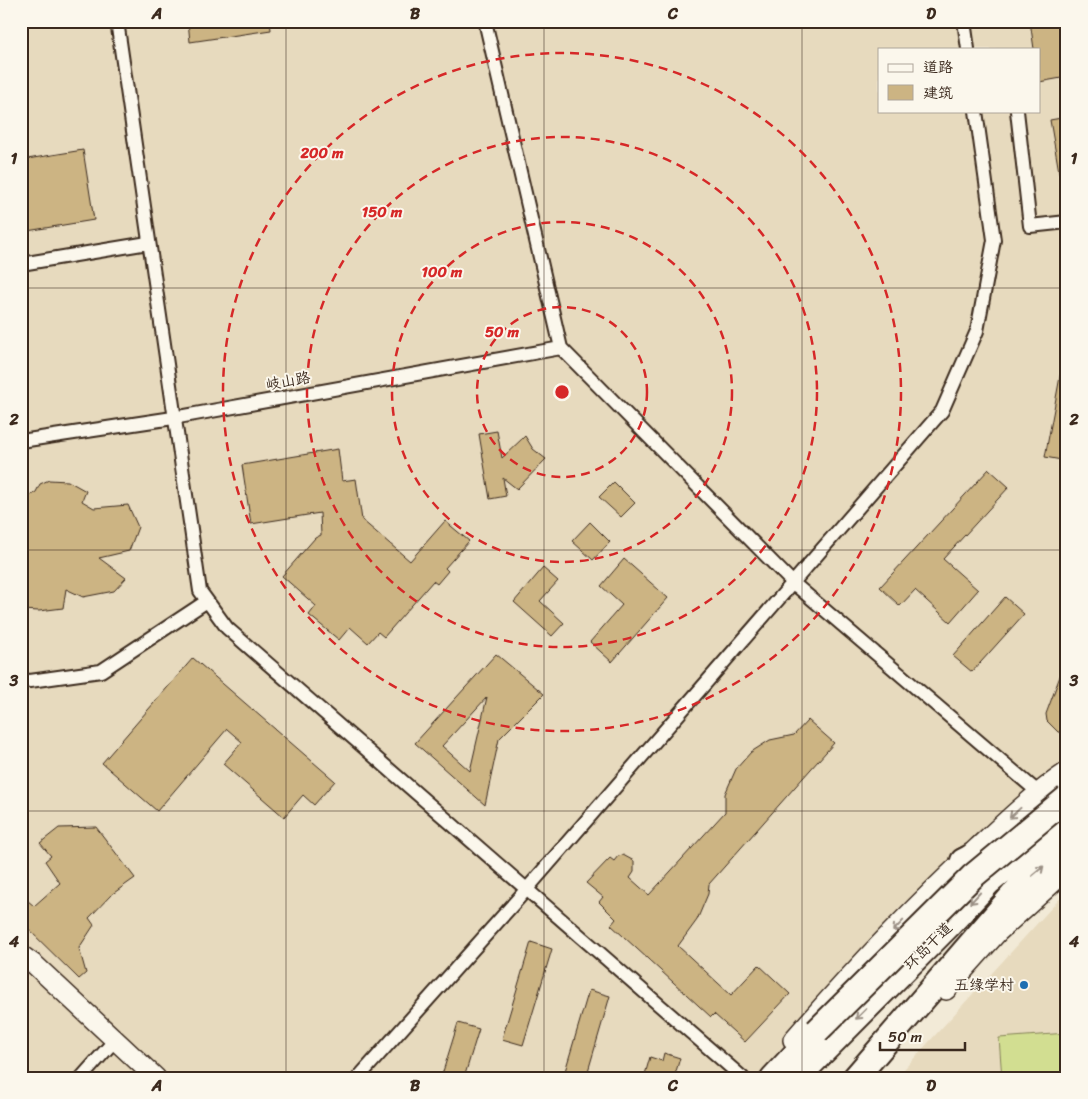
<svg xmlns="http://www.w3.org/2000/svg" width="1088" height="1099" viewBox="0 0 1088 1099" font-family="Sriracha,'LXGW WenKai TC',sans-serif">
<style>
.built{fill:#e7dabe;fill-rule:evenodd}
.green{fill:#d2de91;stroke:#868458}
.building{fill:#ccb483;stroke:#3b2a1e;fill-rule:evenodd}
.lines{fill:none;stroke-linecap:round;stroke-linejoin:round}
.street-casing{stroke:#3b2a1e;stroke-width:16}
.secondary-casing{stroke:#3b2a1e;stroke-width:22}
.highway-casing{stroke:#3b2a1e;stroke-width:28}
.street{stroke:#fbf7ec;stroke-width:12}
.secondary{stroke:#fbf7ec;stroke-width:19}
.highway{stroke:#fbf7ec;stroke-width:24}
.highway-bridge-casing{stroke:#3b2a1e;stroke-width:28;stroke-linecap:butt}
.highway-bridge{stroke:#fbf7ec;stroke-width:24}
.oneway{stroke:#9b9085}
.grid{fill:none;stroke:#3b2a1e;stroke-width:1;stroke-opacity:0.55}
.ring{fill:none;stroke:#d62828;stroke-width:2.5;stroke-dasharray:9 6}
.poi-dot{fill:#1f6fb2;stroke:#fbf7ec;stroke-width:2}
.labels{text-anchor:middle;stroke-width:4;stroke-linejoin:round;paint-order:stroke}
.street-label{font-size:15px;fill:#3b2a1e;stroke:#fbf7ec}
.poi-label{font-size:15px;fill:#3b2a1e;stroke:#fbf7ec;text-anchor:end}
.centre{fill:#d62828;stroke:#fbf7ec;stroke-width:2.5}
.ring-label{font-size:15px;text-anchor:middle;font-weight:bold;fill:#d62828;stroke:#fbf7ec;stroke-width:4;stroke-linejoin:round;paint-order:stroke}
.neatline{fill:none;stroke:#3b2a1e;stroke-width:2}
.grid-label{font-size:16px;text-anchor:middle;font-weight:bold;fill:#3b2a1e}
</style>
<rect width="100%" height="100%" fill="#f2ead7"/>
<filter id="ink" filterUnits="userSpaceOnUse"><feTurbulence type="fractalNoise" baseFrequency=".02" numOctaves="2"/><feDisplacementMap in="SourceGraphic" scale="10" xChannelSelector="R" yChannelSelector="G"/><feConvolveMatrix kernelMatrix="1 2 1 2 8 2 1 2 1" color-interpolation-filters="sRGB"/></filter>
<g filter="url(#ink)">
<!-- built -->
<path class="built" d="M21 21H1067V768L1028 794 899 908 756 1078H21ZM879 49H1039V111H879Z
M1067 892V1078H896L1065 893Z"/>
<!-- green -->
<path class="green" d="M1067 1033V1078H1002L999 1038Z"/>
<!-- building -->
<path class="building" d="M188 21H270L271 30 190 42Z
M1030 21H1067V77L1039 82V49H1034Z
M1067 117V189H1062L1050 120Z
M83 150 94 220 21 232V160Z
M1062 366 1067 367V461L1045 457Z
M497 431 502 458 525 436 533 449 546 459 517 489 503 478 506 496 490 499 479 434Z
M338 449 342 481 356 479 362 520 410 561 445 521 469 541 445 568 448 571 437 584 433 581 384 637 378 632 368 643 350 627 339 640 309 615 316 606 282 576 315 538 321 535 320 513 251 524 242 465Z
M989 469 1009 487 943 559 978 590 950 622 915 590 900 606 880 587Z
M49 480 68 481 86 491 82 501 94 508 128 505 138 527 129 551 99 558 126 578 114 591 83 597 66 589 63 608 39 611 21 610V492L29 496 36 492 40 484Z
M614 482 635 503 621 517 599 497Z
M590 522 610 542 593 560 572 541Z
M624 559 668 598 612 662 590 642 622 605 601 586Z
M543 568 558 581 540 601 564 623 552 636 514 602Z
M1005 597 1024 614 972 672 953 656Z
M496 654 544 694 499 739 485 805 415 743ZM487 697 470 771 442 746Z
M193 658 335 781 314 805 303 795 284 817 223 764 242 742 227 729 157 811 102 763Z
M1066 660 1067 733 1058 732 1047 721 1046 714Z
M808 720 834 743 709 884 708 894 697 920 678 946 731 995 759 965 790 994 745 1042 714 1014 711 1017 611 925 616 919 599 902 603 897 586 883 610 858 614 861 618 856 623 855 634 861V872L630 878 649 895 725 812V794L736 769 751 752 770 740 794 735Z
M96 827 135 878 111 895 89 918 94 925 79 948 86 973 79 979 21 922V895L34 906 60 883 45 861 51 856 40 843 59 828Z
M531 942 552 949 523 1045 502 1039Z
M589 990 610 996 586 1078H563Z
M458 1023 479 1029 464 1078H441Z
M664 1053 680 1058 674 1078H644L650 1057 662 1061Z"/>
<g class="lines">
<defs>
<path id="street" d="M117 21 200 591 227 628 743 1078
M485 21 561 348 792 582 1039 793
M964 21 968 49
M1017 111 1030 226 1067 222
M21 264 148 243
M21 441 173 418 561 348
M21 680 30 681 101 671 207 601
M81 1078 114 1041
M358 1078 526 890 942 411 977 331 994 240 976 111"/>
<path id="secondary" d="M21 955 35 965 156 1078
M946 990 998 932 1067 870
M793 1040C851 973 912 908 977 848 1006 821 1034 794 1067 772"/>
<path id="highway" d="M963 861 1016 833
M1066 871 1067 869
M773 1078 817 1031
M797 1078 948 926 988 883 1023 854 1067 823
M855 1078 1018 889 1067 847"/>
</defs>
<!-- street casing -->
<use href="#street" class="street-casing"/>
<!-- secondary casing -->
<use href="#secondary" class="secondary-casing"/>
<!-- highway casing -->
<use href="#highway" class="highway-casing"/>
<!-- street -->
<use href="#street" class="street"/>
<!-- secondary -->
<use href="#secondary" class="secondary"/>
<!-- highway -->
<use href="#highway" class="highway"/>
<defs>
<path id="highway-bridge" d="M817 1031 973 876 1067 798"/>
</defs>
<!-- highway-bridge casing -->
<use href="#highway-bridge" class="highway-bridge-casing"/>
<!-- highway-bridge -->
<use href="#highway-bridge" class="highway-bridge"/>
</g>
<!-- one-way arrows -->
<defs><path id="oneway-shaft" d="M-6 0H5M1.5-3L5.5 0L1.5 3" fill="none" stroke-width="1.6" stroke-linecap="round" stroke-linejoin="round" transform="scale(1.25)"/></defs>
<g class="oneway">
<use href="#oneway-shaft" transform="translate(1015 813) rotate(137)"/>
<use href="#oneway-shaft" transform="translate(1038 871) rotate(-40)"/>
<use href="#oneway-shaft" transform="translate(975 898) rotate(133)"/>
<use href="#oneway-shaft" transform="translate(898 926) rotate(134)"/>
<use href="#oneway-shaft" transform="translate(861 1014) rotate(135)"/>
</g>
</g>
<!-- grid -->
<path class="grid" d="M286 21V1078M544 21V1078M802 21V1078M21 288H1067M21 550H1067M21 811H1067"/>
<!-- distance rings -->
<g class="ring">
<circle cx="562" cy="392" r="85"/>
<circle cx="562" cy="392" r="170"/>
<circle cx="562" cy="392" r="255"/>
<circle cx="562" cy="392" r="339"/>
</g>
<!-- markers -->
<circle class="poi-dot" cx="1024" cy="985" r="5"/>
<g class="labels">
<!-- street labels -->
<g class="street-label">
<text transform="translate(288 381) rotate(-10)" y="5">岐山路</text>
<text transform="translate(928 946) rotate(-45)" y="5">环岛干道</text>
</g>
<!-- poi labels -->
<g class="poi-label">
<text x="1014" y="990">五缘学村</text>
</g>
</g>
<circle cx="562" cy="392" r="8" class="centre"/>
<g class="ring-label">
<text x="322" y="158">200 m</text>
<text x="382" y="217">150 m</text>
<text x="442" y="277">100 m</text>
<text x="502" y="337">50 m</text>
</g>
<!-- margin -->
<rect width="1088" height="1099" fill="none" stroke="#fbf7ec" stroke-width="55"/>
<!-- legend -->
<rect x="878" y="48" width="162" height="65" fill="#fbf7ec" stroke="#aea59a"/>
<rect x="888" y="64" width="25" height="8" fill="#fbf7ec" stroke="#aea59a"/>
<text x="923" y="72" font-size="15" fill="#3b2a1e">道路</text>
<rect x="888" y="85" width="25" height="15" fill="#ccb483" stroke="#aea59a"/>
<text x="923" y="98" font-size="15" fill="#3b2a1e">建筑</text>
<!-- scale -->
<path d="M880 1042v8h85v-8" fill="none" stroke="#3b2a1e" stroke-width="2.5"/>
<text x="888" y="1042" font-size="15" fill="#3b2a1e" stroke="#fbf7ec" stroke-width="4" paint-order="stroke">50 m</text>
<rect x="28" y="28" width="1032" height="1044" class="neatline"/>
<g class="grid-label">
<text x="157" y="19">A</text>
<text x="415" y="19">B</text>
<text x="673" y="19">C</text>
<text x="931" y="19">D</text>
<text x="14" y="164">1</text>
<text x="1074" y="164">1</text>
<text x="14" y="425">2</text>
<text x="1074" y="425">2</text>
<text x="14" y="686">3</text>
<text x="1074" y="686">3</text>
<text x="14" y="947">4</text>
<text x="1074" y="947">4</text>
<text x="157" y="1091">A</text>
<text x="415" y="1091">B</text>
<text x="673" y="1091">C</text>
<text x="931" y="1091">D</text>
</g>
</svg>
